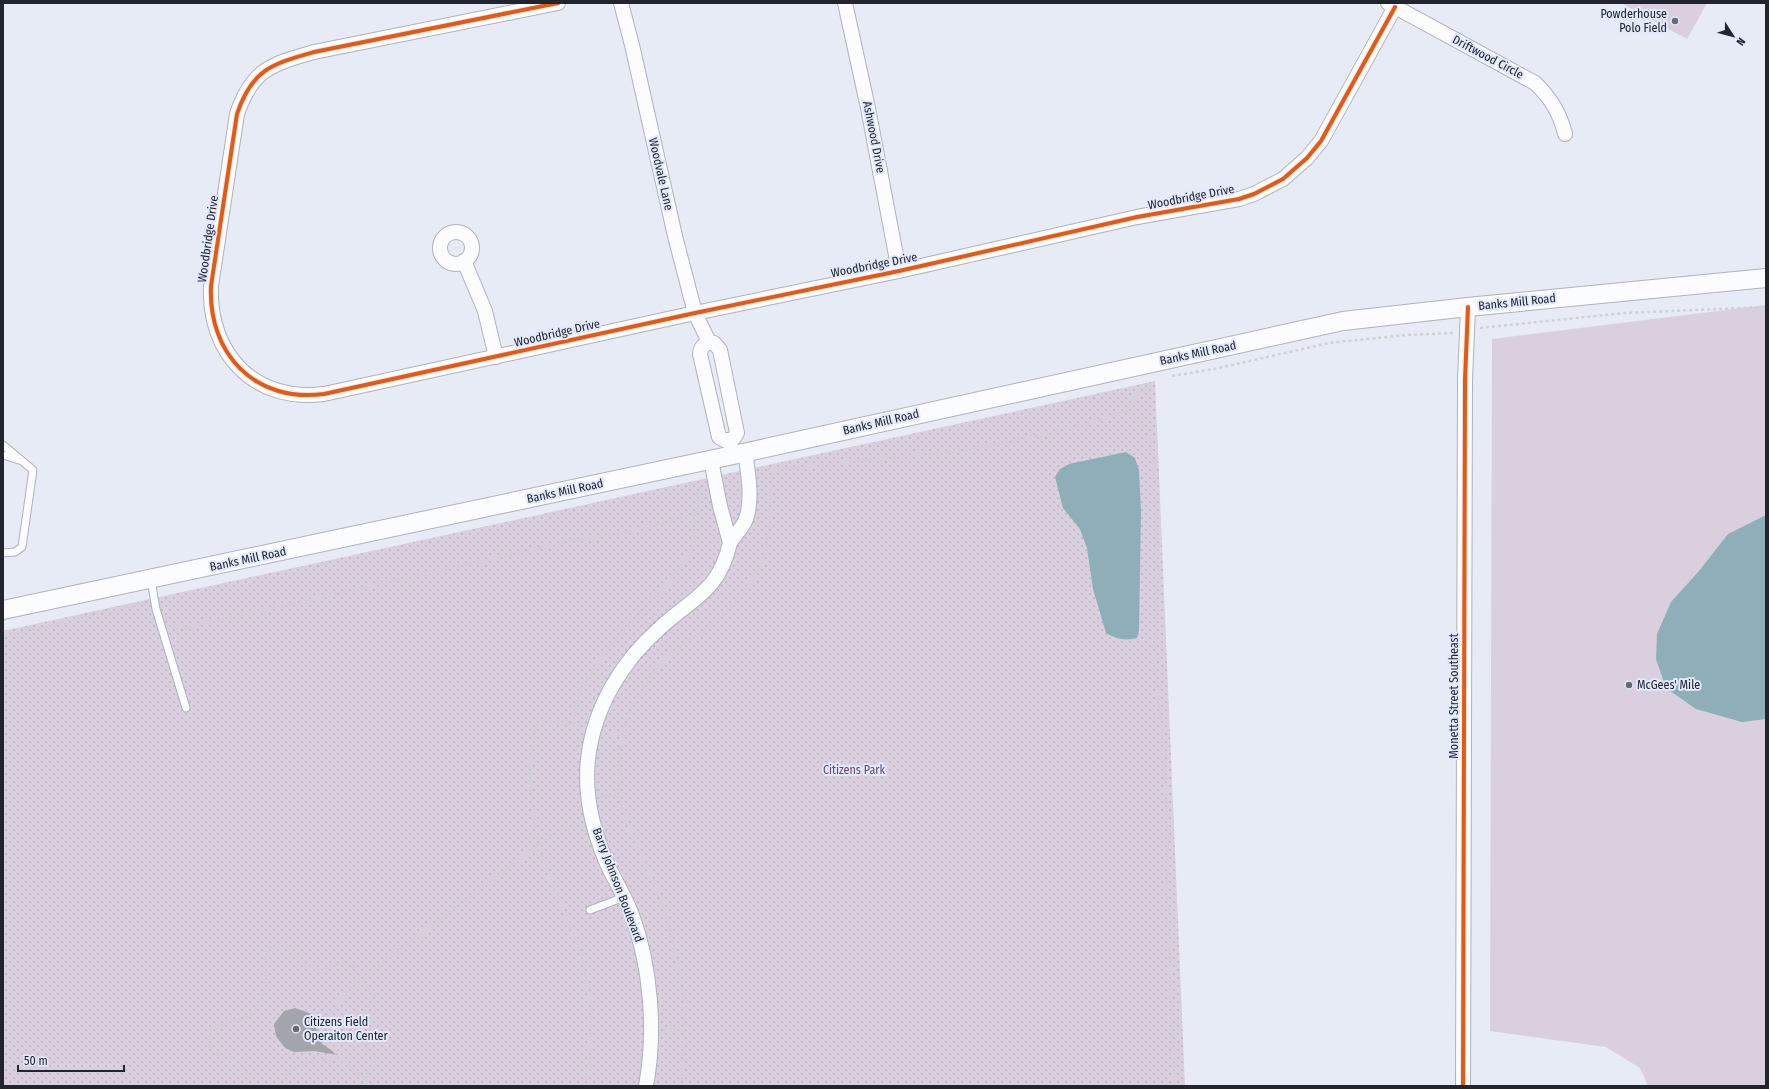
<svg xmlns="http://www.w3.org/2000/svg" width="1769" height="1089" viewBox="0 0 1769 1089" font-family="'Fira Sans Condensed',sans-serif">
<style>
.grass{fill:#d9cfde}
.park{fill:url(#park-dots)}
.water{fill:#8eafb7}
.building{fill:#a3a4ac}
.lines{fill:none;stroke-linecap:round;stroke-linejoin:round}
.service-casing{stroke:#afb2bb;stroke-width:9}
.minor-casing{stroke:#afb2bb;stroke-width:16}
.tertiary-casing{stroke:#afb2bb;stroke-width:20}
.path{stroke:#d0d1d4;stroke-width:2.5;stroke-dasharray:3 3;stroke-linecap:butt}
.service{stroke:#fbfcfe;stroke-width:7}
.minor{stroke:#fbfcfe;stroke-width:14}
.tertiary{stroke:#fbfcfe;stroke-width:18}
.cycleway-casing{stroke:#e1e9fb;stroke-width:6}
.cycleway{stroke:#e8590c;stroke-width:4}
.poi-dot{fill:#676a73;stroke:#e1e9fb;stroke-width:1.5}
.labels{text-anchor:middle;stroke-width:4;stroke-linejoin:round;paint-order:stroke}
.poi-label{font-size:12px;fill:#22252d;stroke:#e1e9fb;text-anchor:start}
.street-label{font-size:12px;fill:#22252d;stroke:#e1e9fb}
.park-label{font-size:12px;fill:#6c4369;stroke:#e1e9fb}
</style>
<defs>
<pattern id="park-dots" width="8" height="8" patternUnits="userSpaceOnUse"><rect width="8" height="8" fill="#d9cfde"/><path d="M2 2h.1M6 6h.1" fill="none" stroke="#bab2bf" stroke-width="1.8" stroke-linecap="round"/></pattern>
</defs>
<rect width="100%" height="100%" fill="#e7ebf5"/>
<!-- grass -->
<path class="grass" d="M1621 3H1707L1687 39Z
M1766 305V1086H1648L1640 1068 1606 1047 1490 1031 1492 339Z"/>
<!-- park -->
<path class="park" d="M1155 381 1185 1086H3V631Z"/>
<!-- water -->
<path class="water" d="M1126 452 1135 458 1139 470 1141 512 1139 630 1137 638C1125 641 1116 639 1106 633L1093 589 1087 548 1080 529 1063 508 1055 477 1060 469 1069 464Z
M1766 515V719L1742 722 1696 709 1666 688 1656 659 1657 634 1671 602 1699 571 1728 534Z"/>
<!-- building -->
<path class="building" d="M295 1008 309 1013 317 1022 316 1034 323 1039 321 1043 338 1055 314 1051 294 1052 285 1048 276 1036 274 1024 284 1011Z"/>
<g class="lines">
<defs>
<path id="service" d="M3 445 33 470 22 547 15 552 3 553
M3 455 19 460
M151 580 156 609 186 708
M590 910 624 897"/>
<path id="minor" d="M558 3 314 52C272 64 252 69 237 114L211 286C208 354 255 403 324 394L695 313 899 271 1137 217 1239 199 1254 194 1283 179 1307 158 1321 141 1395 7
M621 3 632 45 675 236 695 313 709 342
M845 3 868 108 899 271
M1388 3 1535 83C1551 98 1560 113 1565 134
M440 248a16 16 0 1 1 32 0a16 16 0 1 1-32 0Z
M464 261 485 311 496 357
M730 440H724L719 437 700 354C701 345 706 342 714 343L720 350 737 433 734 438 730 440 731 455
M711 460 720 506 730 543C735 535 743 527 746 519 753 499 748 472 745 452
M646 1086C656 1032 651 967 632 915 626 899 617 884 609 868 594 835 584 796 588 759 594 707 622 661 661 627 694 597 719 591 730 543
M1463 1086 1465 380 1468 307"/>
<path id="tertiary" d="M3 610 752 451 1343 321 1468 307 1766 278"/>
</defs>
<!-- service casing -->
<use href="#service" class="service-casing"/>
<!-- minor casing -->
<use href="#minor" class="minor-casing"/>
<!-- tertiary casing -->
<use href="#tertiary" class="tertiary-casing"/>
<!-- path -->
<path class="path" d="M1480 328 1624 313 1766 307
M1172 376 1214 369 1329 343 1406 335 1453 333
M1125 410 1137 419 1149 433 1155 477 1157 569 1155 667 1164 760 1168 827 1167 885 1174 1086
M761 470H772L966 450 1046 434 1118 415 1128 408 1139 391 1148 382
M170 625 184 628 576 540 624 533 696 514
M3 637 77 619 115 608 145 604
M571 724 583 685 608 648 638 614 668 584 692 550 698 493 701 484
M581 726 538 720 534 734 529 776 539 851 581 953 592 1011 589 1069 584 1086
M607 732 623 736
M601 796H619
M663 1030 685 1032
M337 1058 376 1086
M248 1086C251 1045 209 1068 208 1039 208 1018 244 1027 256 1009 260 1002 264 994 265 986 267 973 259 952 275 945 295 938 299 969 317 969 327 970 337 964 346 961L350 963 375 996C354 1024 351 1031 375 1058L365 1079 358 1086
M279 1086 292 1068 313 1061 337 1058C326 1024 326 1015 350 988L538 845 566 826 580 823
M682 1086 685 1000 669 926 659 894 627 823 619 796 620 750 628 716 643 688 659 665 681 646 712 624 730 609 748 586 761 565 768 536 772 470"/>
<!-- service -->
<use href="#service" class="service"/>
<!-- minor -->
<use href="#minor" class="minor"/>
<!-- tertiary -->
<use href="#tertiary" class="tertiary"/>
<defs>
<path id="cycleway" d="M558 3 314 52C272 64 252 69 237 114L211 286C208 354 255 403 324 394L695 313 899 271 1137 217 1239 199 1254 194 1283 179 1307 158 1321 141 1395 7
M1463 1086 1465 380 1468 307"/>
</defs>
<!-- cycleway casing -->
<use href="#cycleway" class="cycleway-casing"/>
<!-- cycleway -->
<use href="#cycleway" class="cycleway"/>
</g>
<!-- markers -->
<g class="poi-dot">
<circle cx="1675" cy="21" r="4"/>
<circle cx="1629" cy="685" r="4"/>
<circle cx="296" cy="1029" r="4"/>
</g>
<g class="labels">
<!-- poi labels -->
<g class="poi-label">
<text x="1667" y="18" text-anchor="end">Powderhouse<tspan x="1667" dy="14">Polo Field</tspan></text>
<text x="1637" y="689">McGees' Mile</text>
<text x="304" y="1026">Citizens Field<tspan x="304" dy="14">Operaiton Center</tspan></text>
</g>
<!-- street labels -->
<g class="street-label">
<text transform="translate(1488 57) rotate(28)" y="4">Driftwood Circle</text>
<text transform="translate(874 137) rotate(79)" y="4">Ashwood Drive</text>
<text transform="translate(661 174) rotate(77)" y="4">Woodvale Lane</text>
<text transform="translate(1191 197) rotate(-11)" y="4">Woodbridge Drive</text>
<text transform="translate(208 239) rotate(-82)" y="4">Woodbridge Drive</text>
<text transform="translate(874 265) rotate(-11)" y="4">Woodbridge Drive</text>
<text transform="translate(1517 302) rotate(-6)" y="4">Banks Mill Road</text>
<text transform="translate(557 333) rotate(-13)" y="4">Woodbridge Drive</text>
<text transform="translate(1198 353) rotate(-12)" y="4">Banks Mill Road</text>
<text transform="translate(881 422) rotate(-13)" y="4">Banks Mill Road</text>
<text transform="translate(565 491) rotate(-12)" y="4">Banks Mill Road</text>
<text transform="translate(248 559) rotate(-12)" y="4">Banks Mill Road</text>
<text transform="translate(1454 696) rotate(-90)" y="4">Monetta Street Southeast</text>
<text transform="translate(618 885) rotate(69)" y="4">Barry Johnson Boulevard</text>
</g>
<!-- park labels -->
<g class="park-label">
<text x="854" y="774">Citizens Park</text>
</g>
</g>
<!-- border -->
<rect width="1769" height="1089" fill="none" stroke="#22252d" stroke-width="8"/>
<!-- north arrow -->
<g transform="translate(1733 36) rotate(126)" stroke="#e1e9fb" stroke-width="3" paint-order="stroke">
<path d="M0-3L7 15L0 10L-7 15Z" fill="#22252d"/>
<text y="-6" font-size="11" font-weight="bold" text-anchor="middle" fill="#22252d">N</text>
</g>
<!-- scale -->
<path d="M18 1065v6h106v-6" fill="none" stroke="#22252d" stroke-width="2"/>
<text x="24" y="1065" font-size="12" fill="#22252d" stroke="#e1e9fb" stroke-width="3" paint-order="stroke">50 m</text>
</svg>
